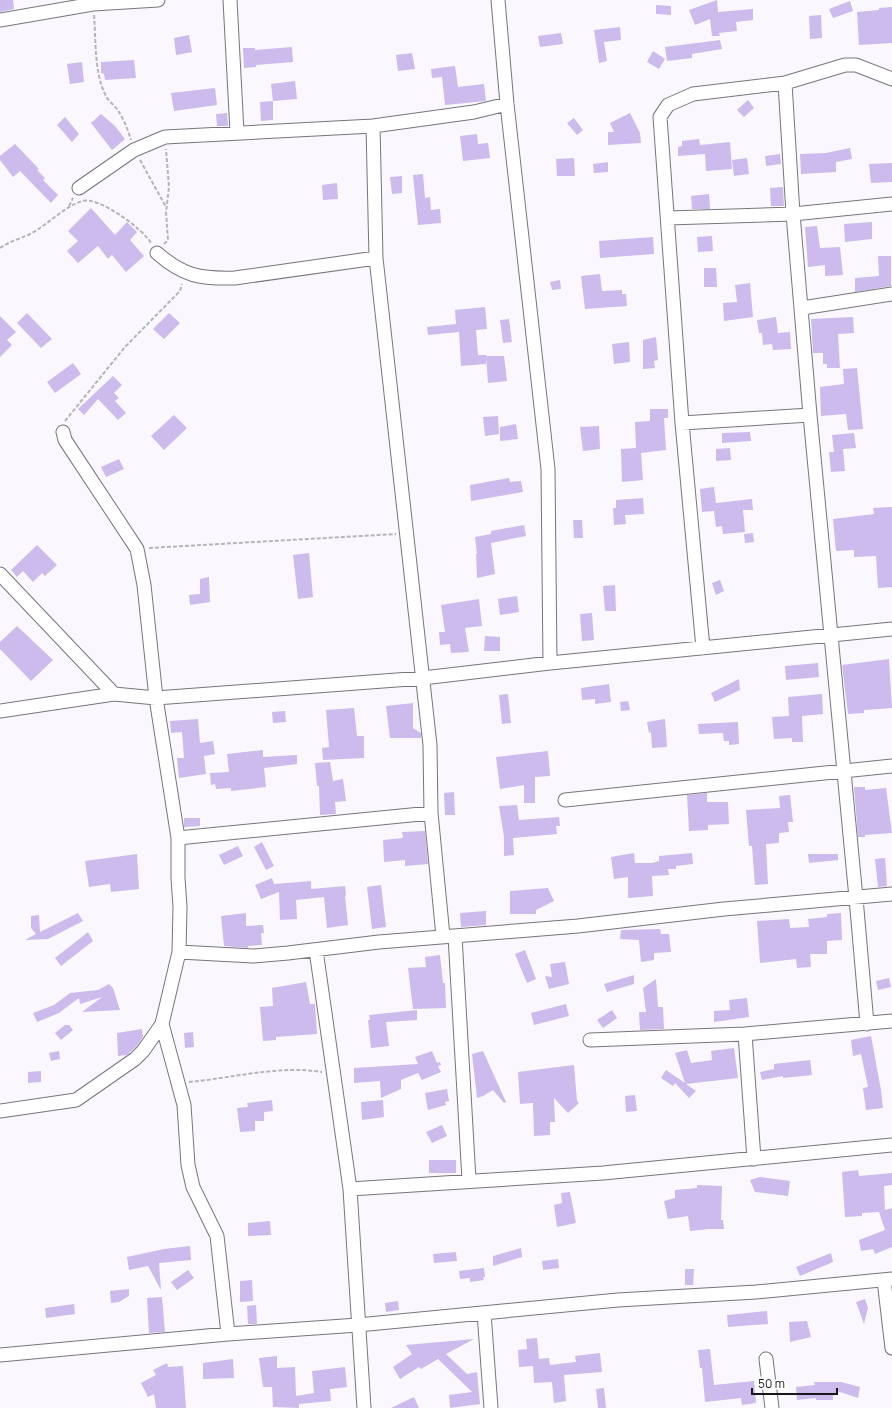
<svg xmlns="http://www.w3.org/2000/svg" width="892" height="1408" viewBox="0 0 892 1408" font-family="Manrope,sans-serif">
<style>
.building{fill:#ccbbec}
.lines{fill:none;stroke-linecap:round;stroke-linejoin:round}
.minor-casing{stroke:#77757b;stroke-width:15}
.path{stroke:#b5b4b8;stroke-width:2;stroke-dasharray:4 2;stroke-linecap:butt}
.minor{stroke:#fff;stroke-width:13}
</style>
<rect width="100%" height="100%" fill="#faf8fe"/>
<!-- building -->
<path class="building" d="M0 0H13L14 9 0 12Z
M717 0 718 12 753 9V20L736 22 737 31 719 33 720 36H712L710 19 695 25 689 10Z
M850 1 853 11 833 18 829 9Z
M656 5 671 6V15L656 14Z
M892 7V43L859 45 857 12 879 10V8Z
M821 15 822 38 810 39 809 16Z
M620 27 621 40 604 42 607 61 599 63 594 30Z
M561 33 563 44 540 47 538 36Z
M189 35 192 52 176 55 174 38Z
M720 40 722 49 692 54V58L667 61 665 47Z
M292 47 293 62 256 65V67L244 68 243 48H255V50Z
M653 51 665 59 659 69 647 62Z
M412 53 415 69 398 71 396 55Z
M134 60 136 78 105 80 104 74 101 73V62Z
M82 62 84 82 70 84 67 64Z
M455 66 458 87 484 84 486 101 445 105 442 77 432 78 431 69Z
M295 81 297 99 273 101 271 84Z
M215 88 217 105 174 111 171 93Z
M748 100 754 108 744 117 737 110Z
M273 101V120L261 121 260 102Z
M227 113 228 126H217L216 114Z
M630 113 640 133 641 143 608 145V132H614L610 123Z
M101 114 115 126 125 139 112 150 91 123Z
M65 117 79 134 72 142 57 125Z
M574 118 583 130 577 135 567 123Z
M477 134 478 144 488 143 490 158 463 161 460 136Z
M699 139 700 145 730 142 732 169 706 171 705 154 678 156V147L682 146V141Z
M15 144 39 169 37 170 45 178 43 180 58 195 51 203 20 171 13 177 0 160V156Z
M850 148 852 159 836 162V172L801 174 800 154 826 153Z
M780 154 781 164 766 166 765 156Z
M574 158 575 176H557L556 159Z
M747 158 749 174 734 176 732 160Z
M608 162V172L594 173 593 164Z
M892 163V182L871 183 869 164Z
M423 174 425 198 430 197 431 210 440 209 441 223 418 225 413 175Z
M402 176V193L392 194 390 177Z
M337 183 338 199 323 200 322 185Z
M783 187 784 206H771L770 188Z
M709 194 710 209H692L691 196Z
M91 208 115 235 127 222 137 232 130 240 144 256 126 272 112 255 108 259 98 246 78 263 67 251 78 241 68 231Z
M872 222V239L845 242 844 224Z
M817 226 820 248 840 247 843 275 825 276V265L808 267 805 227Z
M712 236 713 251 698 252 697 237Z
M653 237 654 254 600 258 599 241Z
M878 256H891V286L855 292V278L879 276Z
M704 268H716L717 287H704Z
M600 274 602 291 622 290V294H626L627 306 585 309 581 276Z
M560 280 561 289 552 290 550 282Z
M750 283 753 317 724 321 723 303 737 302 735 285Z
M485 307 487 329 476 330 478 355H486V364L461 366 459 332 428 335 427 327 456 324 455 310Z
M27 313 52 339 41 348 17 323Z
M169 313 180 323 164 339 153 329Z
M0 316 16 332 7 340 12 345 0 357Z
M776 317 778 333 790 332 791 349 773 350 772 344 763 345 762 333H759L757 320Z
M853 317 854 333 838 334 840 368H827V364H823V353H813L811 319Z
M509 319 512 342 503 343 500 320Z
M656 337 658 360 654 361 655 368 643 369V340Z
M629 342 630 362 614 364 612 344Z
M486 356H504L507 381 488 383Z
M73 363 81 374 55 393 47 382Z
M857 368 863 429 848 430 846 414 821 416 820 387 844 384 843 369Z
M113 376 122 385 114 393 119 398 115 401 126 413 118 420 98 399 84 415 78 409Z
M650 409H668V418H664L666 450 641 453 643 480 622 482 621 449 636 448 635 422 650 421Z
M174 415 187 428 164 450 151 436Z
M498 416 499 434 485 436 483 417Z
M516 424 518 439 500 441V427Z
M599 426 600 449 583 451 580 427Z
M750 432 751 441 722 443V433Z
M854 433 856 448 843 449 845 471 831 472 829 452H834L832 435Z
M730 448 731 460 716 461V449Z
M119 459 124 469 106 477 101 467Z
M509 478 510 482 521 481 523 492 471 501 470 485Z
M714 487 716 503 752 499 753 510H743L745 532 723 534 722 526 716 527 714 511 702 512 700 489Z
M643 498 644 514 625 515 626 524 614 525 613 508H616V500Z
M892 507V587L878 588 876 556 854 557V550L836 551 833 519 874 514 873 508Z
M573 520H582L583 538H574Z
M524 525 526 536 491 543 495 574 477 578 476 554H477L475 537 491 534V531Z
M753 533 754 542 745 543 744 534Z
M37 545 57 565 45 576 42 573 33 582 23 571 17 577 11 570Z
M309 553 313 597 298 599 293 555Z
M209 577 210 602 190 605 189 595 200 594V579Z
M720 580 724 591 716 595 712 583Z
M615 585 616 611H605L603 586Z
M517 596 519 612 500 615 498 599Z
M479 599 482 626 465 628 469 652 451 653 450 644 440 645 439 632H445L441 605Z
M592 613 594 640 582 641 580 614Z
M17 626 53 660 31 681 0 649V642Z
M485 636 500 637V651H484Z
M889 659 892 708 864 710V713L848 714 842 665Z
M818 663 819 677 786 680 785 666Z
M739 679 740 690 715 702 711 693Z
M609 684 611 702 595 704V699L582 700 581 688Z
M508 694 511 723 502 724 499 695Z
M822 694 823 714 802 716 803 742H792V738L774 739 772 717 789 716 788 697Z
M628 701 630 710 621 711 620 702Z
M413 703V728L421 733V738H390L386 706Z
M354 708 357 736H364V758L323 760 322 748 329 747 326 710Z
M285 711 286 722 273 723 272 712Z
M198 719 200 743 213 741 215 754 204 756 206 774 179 778 177 758H184L182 732 171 733 170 721Z
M665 719 667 747 652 748 651 732 649 733 647 722Z
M738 722 739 744 729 745V741H724L723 733 699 734 698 724Z
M263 750V757L297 755V764L264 768 266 787 231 791V788L216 789 215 784 211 785 210 773 229 772 227 754Z
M548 751 550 776 535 777V803H524V785L500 789 496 757Z
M330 762 333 781 343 779 346 801 335 802 336 814 320 815 319 786H317L315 763Z
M854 787H865V790L886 788 892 833 865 835V837H858Z
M454 792 455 815H445L444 793Z
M707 793V802H728L729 824 708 825V830L689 831 687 795Z
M790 795 793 822H788L789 832 779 833V843L766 844 768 884 755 885 752 846H749L746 810 780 808 779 796Z
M517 805 519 820 559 817 560 826H556L557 834 513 838 514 855 504 856V837L499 806Z
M184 818H200V826L184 827Z
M425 831 428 864 405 866V860L384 862 383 840 403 838 402 832Z
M262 842 274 866 266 870 254 847Z
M238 846 243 856 224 865 219 855Z
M634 853 635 863H652L659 861V856L692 853 693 864 676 866V869H668L669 875 652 876 653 896 628 898V877L614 879 611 857Z
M137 854 139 889 111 892 110 884 89 887 85 861Z
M808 854H838V860L809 863Z
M885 858 887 886 878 887 875 859Z
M272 878 274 884 311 881V889L345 886 346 895 345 896 348 925 327 928 324 897 296 900 297 919 280 920 279 892 261 899 255 885Z
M381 885 386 927 372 929 367 887Z
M548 888 554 901 536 910V914H510V891Z
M486 911V925L461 927 460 913Z
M78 913 83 921 48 939 25 940 36 934 31 928V916L39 915 40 932Z
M246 913V926L263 925 264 933H261L262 945 248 946V948L224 946 221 916Z
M841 913 842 940 827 941V954H810L811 967 797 968 796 959 760 963 757 921 789 919 790 928 809 927 808 919 827 917V914Z
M660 929 661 934H669L671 952 654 953V960L641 962 639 940 620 939 621 930Z
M88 932 93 941 61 966 55 958Z
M525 950 536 979 527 983 515 954Z
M440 955 443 983H445L446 1008 413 1009 408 968 426 967 425 957Z
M565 962 569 984 549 989 545 976 552 977 550 964Z
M634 975V984L607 992 604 984Z
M889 978 891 987 878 990 876 981Z
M656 979 658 1007H663L664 1029 640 1030 639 1012H646L643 988Z
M306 982 310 1004H315L317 1034 276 1037V1040L263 1041 260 1007 273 1006 272 988Z
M109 984 113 988 120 1010 82 1012 102 997 80 1004 79 998 59 1013 37 1022 33 1013 54 1005 70 993 98 990Z
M747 998 749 1017 714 1022V1011L730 1010 729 1000Z
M566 1004 569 1016 534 1025 531 1013Z
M417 1010V1020L386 1022 389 1046 371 1048 368 1020H370L369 1015Z
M612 1010 617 1018 603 1028 597 1020Z
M65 1025H69L73 1030 61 1040 55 1033Z
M142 1029 143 1037 137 1046 127 1055 118 1056 117 1033Z
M193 1032 194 1047 185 1048 184 1033Z
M871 1036 881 1090 883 1108 866 1110 863 1088 868 1087 861 1054 853 1056 851 1040Z
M734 1048 738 1078 686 1084 696 1091 689 1098 675 1083 673 1086 661 1078 666 1070 685 1083 675 1053 687 1050 691 1063 712 1060 711 1051Z
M59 1051 60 1059 51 1061 49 1053Z
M432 1051 437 1063 440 1062 441 1065 438 1066 441 1072 422 1080 418 1073 401 1080V1089L381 1098 380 1081 354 1083V1068L418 1064 415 1057Z
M483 1051 506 1102 504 1103 493 1090 483 1096 477 1098 472 1054Z
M810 1060 812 1075 783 1078V1076L762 1080 760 1072 774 1069V1064Z
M574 1065 577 1101 579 1103 568 1113 554 1098 555 1122H550V1135L534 1136 533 1103 520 1104 518 1072Z
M41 1071V1082L28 1083V1072Z
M447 1089 449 1101 445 1102 446 1105 428 1110 425 1093Z
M635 1095 637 1111 626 1112 625 1096Z
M272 1100 273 1111 264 1112V1121H255V1131L240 1132 237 1108 248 1107 247 1103Z
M383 1100 384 1117 362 1120 361 1102Z
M442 1125 447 1136 432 1143 426 1132Z
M429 1160H456V1173H429Z
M858 1170 859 1176 892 1173V1185L884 1186 885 1210 892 1208V1247L875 1254 873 1249 861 1251 859 1240 885 1230 879 1212 862 1213V1216L845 1217 842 1172Z
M760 1177 790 1181 788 1196 755 1192 750 1180Z
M697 1185 722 1186 721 1220H723L724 1229H709L690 1231 688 1216 668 1219 664 1201 675 1198V1190L697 1188Z
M570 1192 576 1223 557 1227 554 1205 562 1203 561 1193Z
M270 1221 271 1235 248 1236V1223Z
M190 1246 191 1260 159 1263 161 1290 148 1266 129 1270 127 1257 164 1249Z
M521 1248 522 1257 493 1266V1256Z
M456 1252 457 1261 434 1263 433 1254Z
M831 1253 833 1262 800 1276 796 1267Z
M558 1259 559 1268 543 1270 542 1261Z
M484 1268 485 1277H483L484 1280 470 1282V1278L460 1279 459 1271Z
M685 1269H694L693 1285H685Z
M188 1270 194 1278 177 1290 171 1282Z
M252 1280 253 1301 240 1302V1281Z
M129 1289V1296L119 1302 111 1303 110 1291Z
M162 1297 165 1332 149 1333 147 1298Z
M865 1299 868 1308 864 1324 856 1302Z
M398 1301 399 1310 386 1312 385 1303Z
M74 1304 75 1314 46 1318 45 1308Z
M256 1305 257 1324H248L247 1306Z
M767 1311 768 1324 728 1327 727 1315Z
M807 1321 811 1337 790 1342 789 1322Z
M537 1338 539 1359 549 1358 550 1365 576 1362 575 1356 600 1353 602 1372 564 1375 566 1401 554 1403 552 1382 534 1383 533 1366 519 1367 518 1350 527 1349 526 1339Z
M474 1339 446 1354 467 1374 477 1372 480 1404 450 1408 449 1395 472 1392 438 1359 421 1369 419 1367 400 1379 393 1367 412 1354 406 1345Z
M710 1349 714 1385 754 1381 756 1403 742 1405 741 1398 705 1402 702 1368H700L698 1350Z
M277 1356V1368L295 1367 296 1396 314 1393 312 1371 345 1367 347 1387 330 1389 331 1401 299 1404V1408L273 1407 272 1387H263L259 1358Z
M233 1359 234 1378 203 1379V1363Z
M167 1363 168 1367 183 1366 186 1408H156L154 1394 148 1397 141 1383 156 1375 153 1370Z
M814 1382H841L860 1387 858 1398 837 1391V1395H833V1400H816V1398L797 1400 796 1387 815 1385Z
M604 1388 606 1408H598L596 1389Z
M414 1397 419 1408H391Z"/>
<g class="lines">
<defs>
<path id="minor" d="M230 0 237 132
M498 0 507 104 548 469 550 663
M0 20 93 4 158 0
M785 83 793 214 810 415 856 898 867 1024
M373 126 376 258 430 745 431 813 443 936
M79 188 134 150 165 137 373 126 474 112 507 104
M668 218 793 214 892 204
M157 253C183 276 200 279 235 278L376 258
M802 308 892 294
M682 423 810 415
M0 574 114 694
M703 648 682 423 660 117 668 105 693 94 785 83 845 65H856L892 79
M0 711 114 694 156 698 423 678 550 663 892 629
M565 800 892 766
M178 838 431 813
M455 936 469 1180
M316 950 350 1189 364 1408
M179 952 253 956 288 953 379 942 578 926 724 909 892 894
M162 1024 184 1105 188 1165 193 1187 217 1236 228 1334
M745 1034 754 1159
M590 1040 745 1034 892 1021
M0 1111 76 1100 135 1059 143 1051 162 1024 179 952 180 907 178 878V838L156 698 144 585 137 549 65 440 63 432
M350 1189 603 1173 892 1145
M884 1280 892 1348
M484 1313 491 1408
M0 1355 228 1334 358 1325 618 1300 756 1292 892 1279
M766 1359 772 1408"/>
</defs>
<!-- minor casing -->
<use href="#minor" class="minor-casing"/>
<!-- path -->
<path class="path" d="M94 15C96 40 94 71 105 94 107 100 113 104 117 109 123 118 128 129 131 140
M140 160 166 207
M69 206 73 198
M164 244 168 240 166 212 169 187 166 149
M0 248C10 241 20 239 30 234 49 224 62 208 82 201 99 196 143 229 151 243
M65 421 125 347 180 291 182 284
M149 548 396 534
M189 1082C232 1078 280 1065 322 1072"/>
<!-- minor -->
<use href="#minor" class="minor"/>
</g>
<!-- scale -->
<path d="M752 1388v6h85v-6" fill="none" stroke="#171719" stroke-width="2"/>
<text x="758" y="1388" font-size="12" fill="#171719" stroke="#ffffff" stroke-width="3" paint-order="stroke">50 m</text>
</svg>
